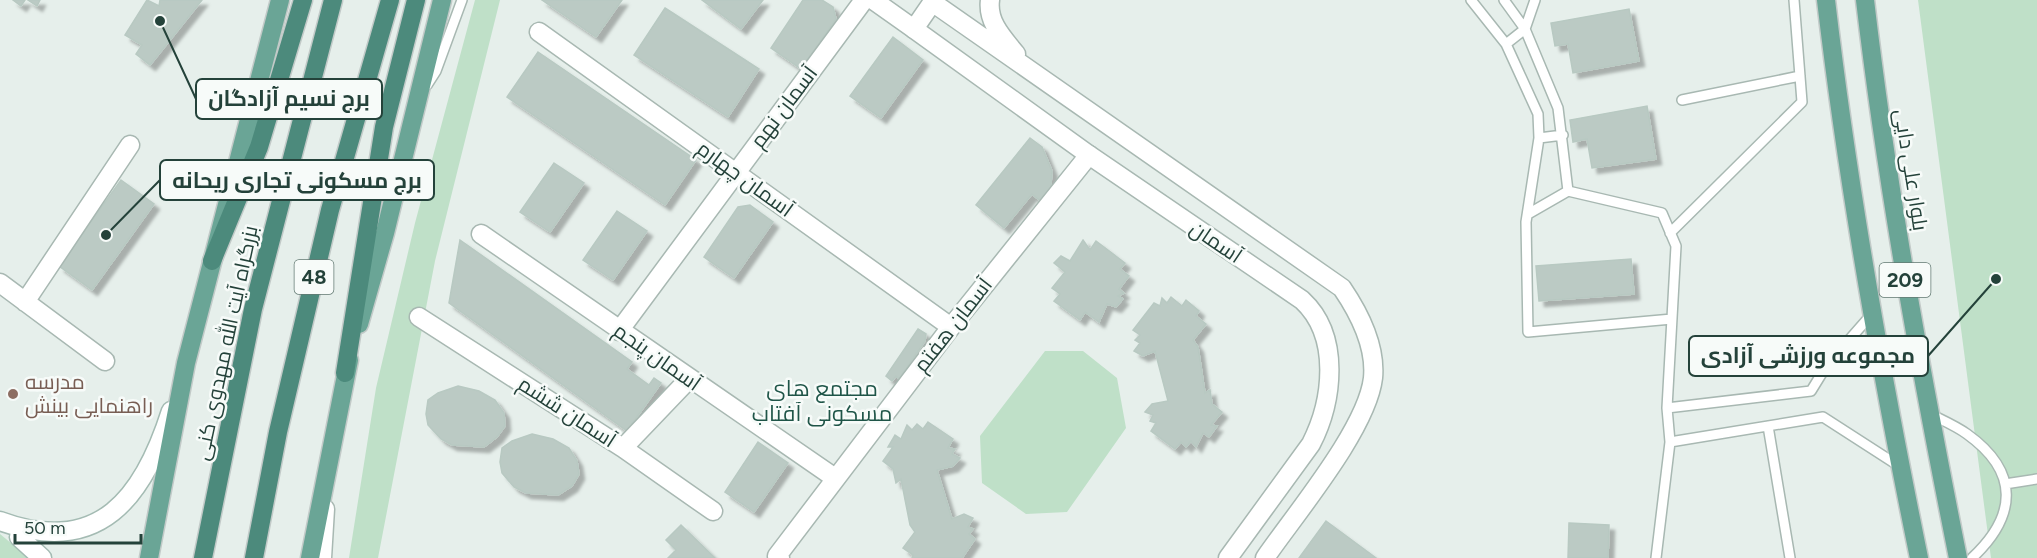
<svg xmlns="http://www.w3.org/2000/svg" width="2037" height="558" viewBox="0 0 2037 558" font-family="Figtree,Cairo,sans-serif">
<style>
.green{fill:#bfe0c8}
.building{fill:#bbcac4;stroke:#b8c9c2;stroke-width:1.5;filter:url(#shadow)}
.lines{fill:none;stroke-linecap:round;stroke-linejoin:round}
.service-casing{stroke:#a8b8b2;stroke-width:12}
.minor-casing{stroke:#a8b8b2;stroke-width:21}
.tertiary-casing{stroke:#a8b8b2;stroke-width:21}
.secondary-casing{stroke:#a4bbb3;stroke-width:21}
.primary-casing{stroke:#c2cac8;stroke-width:21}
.trunk-casing{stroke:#c2cac8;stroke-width:21}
.service{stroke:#fff;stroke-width:9}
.minor{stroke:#fff;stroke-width:18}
.tertiary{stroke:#fff;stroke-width:18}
.secondary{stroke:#fff;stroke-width:18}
.primary{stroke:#6aa596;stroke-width:18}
.trunk{stroke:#4c8a7c;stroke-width:18}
.education-dot{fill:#8d6e63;stroke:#f7fbf9;stroke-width:2}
.labels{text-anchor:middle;stroke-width:5;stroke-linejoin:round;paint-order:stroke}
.shield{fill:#f7fbf9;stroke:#637a73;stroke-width:1.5}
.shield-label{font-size:20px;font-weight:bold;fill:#24423a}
.street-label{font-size:21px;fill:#24423a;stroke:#f7fbf9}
.education-label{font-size:21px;fill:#785e54;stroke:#f7fbf9;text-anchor:start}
.neighbourhood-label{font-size:22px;fill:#1f5548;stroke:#f7fbf9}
.leader{fill:none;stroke:#24423a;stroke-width:2}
.callout-dot{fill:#24423a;stroke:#f7fbf9;stroke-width:2}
.callout{fill:#f7fbf9;stroke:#24423a;stroke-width:2}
.callout-label{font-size:22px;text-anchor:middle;font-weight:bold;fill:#24423a}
</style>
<defs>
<filter id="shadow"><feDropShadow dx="5.5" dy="5.5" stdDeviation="1.5" flood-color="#0004"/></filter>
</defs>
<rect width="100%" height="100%" fill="#e6efeb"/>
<!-- green -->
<path class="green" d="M475 0H500L435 261 378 558H349L376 388 415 223Z
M1918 0H2037V558H1991Z
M1045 351H1083L1117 378 1126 428 1067 512 1026 514 982 483 980 436Z
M0 534 29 558H0Z"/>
<!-- building -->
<path class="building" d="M13 0H25L21 6Z
M28 0H40L37 6Z
M147 0 159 6 160 0H202L150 65 136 54 142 45 125 35Z
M542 0H622L596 37Z
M702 0H763L741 29Z
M803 0H822L833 7 836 19 801 69 771 48Z
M665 8 759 69 728 117 634 55Z
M1629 9 1639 61 1573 73 1568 44 1555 46 1551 23Z
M893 37 923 60 881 118 850 96Z
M538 52 696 160 665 205 507 97Z
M1647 106 1656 159 1592 168 1587 139 1573 142 1570 120Z
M1030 138 1042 147 1052 171 1050 196 1044 204 1032 194 1004 228 976 205Z
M554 163 584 183 550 232 520 212Z
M121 180 154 204 92 290 59 266Z
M750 205 773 222 734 278 704 257 738 207Z
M617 211 647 231 613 280 583 260Z
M460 240 632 362 627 369 649 385 654 378 661 383 627 431 449 303Z
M1083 240 1090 250 1096 241 1125 263 1120 269 1129 276 1119 289 1124 293 1118 296 1123 299 1116 307 1107 304 1099 322 1085 312 1080 320 1054 301 1060 294 1052 288 1065 272 1054 263 1061 256 1070 261Z
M1631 259 1634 294 1539 301 1536 266Z
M1171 297 1182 306 1186 300 1199 311 1196 316 1206 324 1193 340 1198 347 1205 393 1210 390 1212 404 1222 412 1211 425 1217 426 1209 437 1203 433 1196 447 1191 441 1186 447 1181 442 1175 449 1151 431 1156 423 1150 421 1153 415 1145 412 1152 404 1168 401 1155 351 1143 356 1134 351 1140 343 1135 340 1140 335 1133 330 1154 303 1160 306 1162 298 1167 303Z
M918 329 926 334 925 341 899 379 896 376 892 381 886 376Z
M458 386 479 391 495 400 504 413 505 426 497 437 484 447 452 445 441 439 428 425 426 414 428 400 438 393Z
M928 422 953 439 948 448 955 449 952 454 960 458 953 466 937 470 952 519 964 514 973 518 968 527 973 529 969 534 975 539 962 558H912L913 555 903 548 915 532 910 525 901 479 896 483 893 469 883 461 893 447H888L895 435 901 439 907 425 912 430 917 424 923 429Z
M532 434 553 439 569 448 577 461 579 474 572 486 558 495 526 493 514 487 502 473 500 462 502 448 512 441Z
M758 442 788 463 754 512 725 492Z
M1326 521 1376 558H1299Z
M1569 523 1609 525 1608 558H1568Z
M681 525 715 558H668L676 550 666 540Z"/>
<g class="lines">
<defs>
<path id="service" d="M1471 0 1506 44 1538 114 1539 138 1526 222 1528 332 1672 319
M1504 0 1525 29 1558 108 1568 191
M1506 44 1525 29 1535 0
M427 85 436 71 462 0
M1682 100 1800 76
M1539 138 1563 135
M1528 214 1568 191 1662 213 1676 246 1667 408
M1670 233 1802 102 1794 0
M1871 315 1827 365 1811 391 1667 408 1670 442 1823 417 1899 466
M1930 414C1942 420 1956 426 1967 434 2020 472 2017 516 1972 558
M1768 426 1790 558
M2005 484 2037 479
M1656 558 1670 442"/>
<path id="minor" d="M873 0 914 29
M539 32 951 327
M481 234 835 478
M0 283 105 361
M25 302 130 145
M419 317 623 448 713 511
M619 331 864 0
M623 448 689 379
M780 558 777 556 951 327 1089 155"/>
<path id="tertiary" d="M934 0 914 29 1089 155 1302 300C1341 336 1333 401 1311 444L1228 558
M990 0C987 22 1003 38 1016 54
M932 2 1342 288C1359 313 1376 347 1373 378 1367 429 1296 513 1265 558
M322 558 325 509"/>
<path id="secondary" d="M0 521C100 558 144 496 171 411
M19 537 42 558"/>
<path id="primary" d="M1826 0C1848 188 1881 373 1919 558
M1865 0C1887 188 1921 373 1958 558
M359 324 385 233 442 0
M149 558 186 363 280 0
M310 558 349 360"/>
<path id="trunk" d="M212 261 259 147 303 0
M345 373 384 127 416 0
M203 558 253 309 333 0
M254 558 278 432 330 210 390 0"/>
</defs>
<!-- service casing -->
<use href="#service" class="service-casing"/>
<!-- minor casing -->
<use href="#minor" class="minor-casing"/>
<!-- tertiary casing -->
<use href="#tertiary" class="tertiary-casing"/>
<!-- secondary casing -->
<use href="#secondary" class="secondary-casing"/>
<!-- primary casing -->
<use href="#primary" class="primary-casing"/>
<!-- trunk casing -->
<use href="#trunk" class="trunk-casing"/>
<!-- service -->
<use href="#service" class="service"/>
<!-- minor -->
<use href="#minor" class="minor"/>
<!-- tertiary -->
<use href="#tertiary" class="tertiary"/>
<!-- secondary -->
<use href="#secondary" class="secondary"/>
<!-- primary -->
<use href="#primary" class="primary"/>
<!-- trunk -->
<use href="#trunk" class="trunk"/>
</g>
<!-- markers -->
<circle class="education-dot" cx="13" cy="394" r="6"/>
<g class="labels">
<!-- shield labels -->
<g class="shield">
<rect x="294.5" y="260" width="39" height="34" rx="4.5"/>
<rect x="1879.5" y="263" width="51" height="34" rx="4.5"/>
</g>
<g class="shield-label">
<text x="314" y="284">48</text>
<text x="1905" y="287">209</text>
</g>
<!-- street labels -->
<g class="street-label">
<text transform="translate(784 107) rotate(-53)" y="7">آسمان نهم</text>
<text transform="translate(1911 170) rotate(81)" y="7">بلوار علی دایی</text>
<text transform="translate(745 179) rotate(36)" y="7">آسمان چهارم</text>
<text transform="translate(1216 242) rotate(34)" y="7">آسمان</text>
<text transform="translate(953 325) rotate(-52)" y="7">آسمان هفتم</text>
<text transform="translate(226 343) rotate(-78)" y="7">بزرگراه آیت الله مهدوی کنی</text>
<text transform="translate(657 357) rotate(35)" y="7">آسمان پنجم</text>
<text transform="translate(567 412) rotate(33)" y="7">آسمان ششم</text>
</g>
<!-- education labels -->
<g class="education-label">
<text x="25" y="389">مدرسه<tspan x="25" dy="24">راهنمایی بینش</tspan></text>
</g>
<!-- neighbourhood labels -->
<g class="neighbourhood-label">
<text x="822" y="396">مجتمع های<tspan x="822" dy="25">مسکونی آفتاب</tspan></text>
</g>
</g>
<!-- callouts -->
<path class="leader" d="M160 21L196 99M106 235L160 180M1996 279L1928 356"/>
<g class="callout-dot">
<circle cx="160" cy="21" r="6"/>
<circle cx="106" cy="235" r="6"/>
<circle cx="1996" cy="279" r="6"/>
</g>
<g class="callout">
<rect x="196" y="79" width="186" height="40" rx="6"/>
<rect x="160" y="160" width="274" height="40" rx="6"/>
<rect x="1689" y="336" width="239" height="40" rx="6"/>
</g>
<g class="callout-label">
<text x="289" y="106">برج نسیم آزادگان</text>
<text x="297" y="188">برج مسکونی تجاری ریحانه</text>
<text x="1808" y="363">مجموعه ورزشی آزادی</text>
</g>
<!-- scale -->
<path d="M15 534v9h126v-9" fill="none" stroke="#24423a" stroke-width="3"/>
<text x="24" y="534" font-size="18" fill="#24423a" stroke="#f7fbf9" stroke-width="4.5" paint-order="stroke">50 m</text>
</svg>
